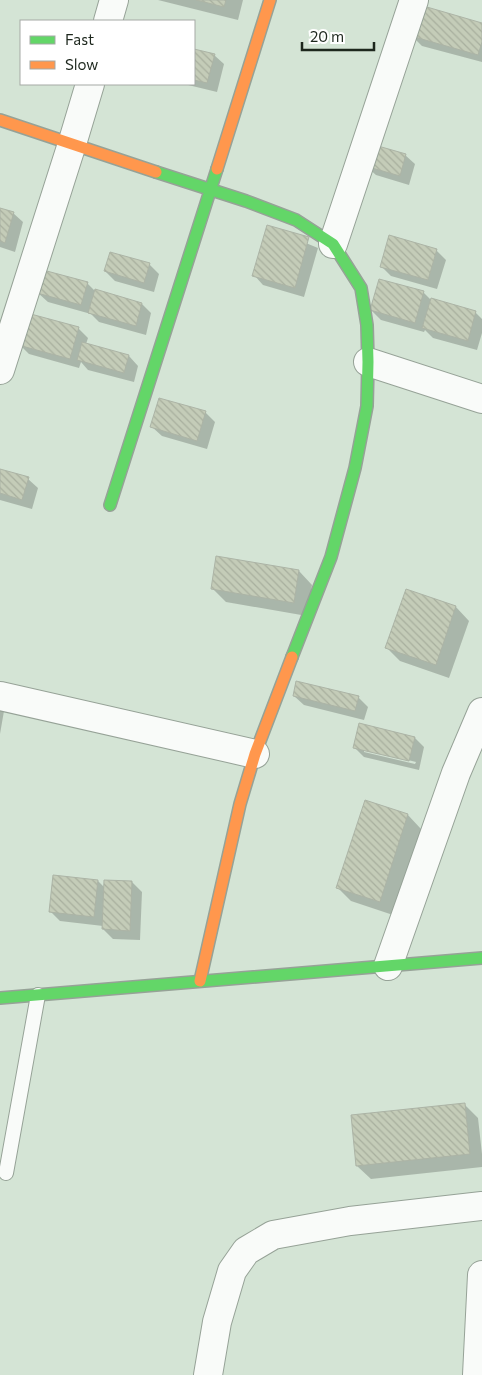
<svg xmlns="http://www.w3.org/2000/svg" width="482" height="1375" viewBox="0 0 482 1375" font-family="Commissioner,sans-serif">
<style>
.shadow{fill:#0003;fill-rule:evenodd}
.building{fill:url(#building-back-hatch);stroke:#acb4a6}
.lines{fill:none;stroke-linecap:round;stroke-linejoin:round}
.lane-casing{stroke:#96a297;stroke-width:16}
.street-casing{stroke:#96a297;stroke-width:30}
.fast-casing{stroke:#96a297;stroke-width:14}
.slow-casing{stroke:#96a297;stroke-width:14}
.lane{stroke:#f9fbf9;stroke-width:14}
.street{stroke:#f9fbf9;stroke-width:28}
.fast{stroke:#63d668;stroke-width:11}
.slow{stroke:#ff974d;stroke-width:11}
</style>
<defs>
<pattern id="building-back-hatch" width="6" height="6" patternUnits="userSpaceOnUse" patternTransform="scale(1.25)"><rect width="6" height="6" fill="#c4ccb8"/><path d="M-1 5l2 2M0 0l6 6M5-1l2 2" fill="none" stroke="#a8af9e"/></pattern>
</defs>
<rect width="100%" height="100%" fill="#d4e4d5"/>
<!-- shadow -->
<path class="shadow" d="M158 0H243L238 20Z
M482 24V62L422 46 412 36Z
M194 50 214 55 224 64 217 92 184 84H194Z
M405 155 415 164 409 185 376 175 366 166Z
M0 209 13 213 23 222 15 252 0 247Z
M267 227 318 248 304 297 263 285 254 275Z
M436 250 446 260 437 289 391 276 381 266Z
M149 264 159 274 154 292 115 281 105 271Z
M87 283 96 292 142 304 151 313 146 335 99 322 91 314 48 302 38 293Z
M423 292 431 300 475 312 482 319V333L477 350 433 338 425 330 424 332 381 320 371 310Z
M78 328 88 338 86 344 129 356 138 366 134 382 88 370 81 362 79 368 29 354 19 344Z
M205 412 215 422 207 449 162 436 152 427Z
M0 470 28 479 38 488 32 509 0 500Z
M299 571 312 585 307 616 226 602 212 588Z
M407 591 456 607 469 621 449 678 400 661 387 648Z
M294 696 358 697 368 707 364 720 304 705Z
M0 706 4 711 0 734Z
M415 738 424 747 419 770 364 757 355 748ZM364 749 416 762 415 764 364 752Z
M366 802 408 815 421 829 393 915 351 901 338 888Z
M98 881 105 888 132 882 142 892 140 940 113 939 103 929V926L60 921 50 911Z
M464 1104 478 1118 482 1154V1167L371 1179 357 1166Z"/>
<!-- building -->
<path class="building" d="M196 0H226L224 7Z
M420 5 482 23V42L478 55 411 36Z
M194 49 215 54 207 83 194 80Z
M371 144 406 154 400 176 365 166Z
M0 208 14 212 5 243 0 241Z
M267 225 309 237 295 288 252 276Z
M389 235 437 249 428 280 380 267Z
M110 252 150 263 144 283 104 271Z
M43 270 88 282 81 305 37 293Z
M379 279 424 291 415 323 370 310Z
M95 289 142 303 136 326 88 313Z
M431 298 476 311 468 341 422 328Z
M27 313 79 327 70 359 18 345Z
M82 342 129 355 124 373 77 360Z
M159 398 206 411 197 441 150 427Z
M0 469 29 477 22 500 0 493Z
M216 556 299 570 294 603 211 589Z
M406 589 456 606 436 665 385 648Z
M296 681 359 696 355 711 293 696Z
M359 723 415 737 409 761 353 748Z
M365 800 408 814 380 902 336 888Z
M53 875 98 880 94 917 49 912Z
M104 880 132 881 130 931 102 929Z
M465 1103 470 1154 356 1166 351 1115Z"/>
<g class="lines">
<defs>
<path id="lane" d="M6 1173 38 995"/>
<path id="street" d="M108 21 114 0
M333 244 414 0
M368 362 482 399
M0 370 72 144 90 84
M0 696 255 754
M388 966 456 773 482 712
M208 1375 217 1322 232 1271 246 1251 273 1235 350 1221 482 1206
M477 1375 482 1275"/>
<path id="fast" d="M156 172 246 201 296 220 333 244 361 288 367 325 368 362 367 406 355 468 331 557 292 657
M110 505 217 169
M0 998 482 958"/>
<path id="slow" d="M0 120 156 172
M217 169 270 0
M200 981 240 804 255 754 292 657"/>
</defs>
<!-- lane casing -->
<use href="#lane" class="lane-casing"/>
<!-- street casing -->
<use href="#street" class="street-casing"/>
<!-- fast casing -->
<use href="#fast" class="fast-casing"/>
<!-- slow casing -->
<use href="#slow" class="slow-casing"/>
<!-- lane -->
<use href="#lane" class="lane"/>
<!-- street -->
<use href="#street" class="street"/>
<!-- fast -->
<use href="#fast" class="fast"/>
<!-- slow -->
<use href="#slow" class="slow"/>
</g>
<!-- legend -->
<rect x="20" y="20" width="175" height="65" fill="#ffffff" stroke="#a5a9a5"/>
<rect x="30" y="36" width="25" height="8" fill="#63d668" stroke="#a5a9a5"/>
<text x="65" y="45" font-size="15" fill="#1d271d">Fast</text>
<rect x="30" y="61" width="25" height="8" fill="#ff974d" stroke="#a5a9a5"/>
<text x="65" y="70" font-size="15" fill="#1d271d">Slow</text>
<!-- scale -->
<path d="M302 42v8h72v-8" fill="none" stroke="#1d271d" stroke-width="2.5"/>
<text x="310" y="42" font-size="15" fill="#1d271d" stroke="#ffffff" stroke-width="4" paint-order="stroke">20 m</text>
</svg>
